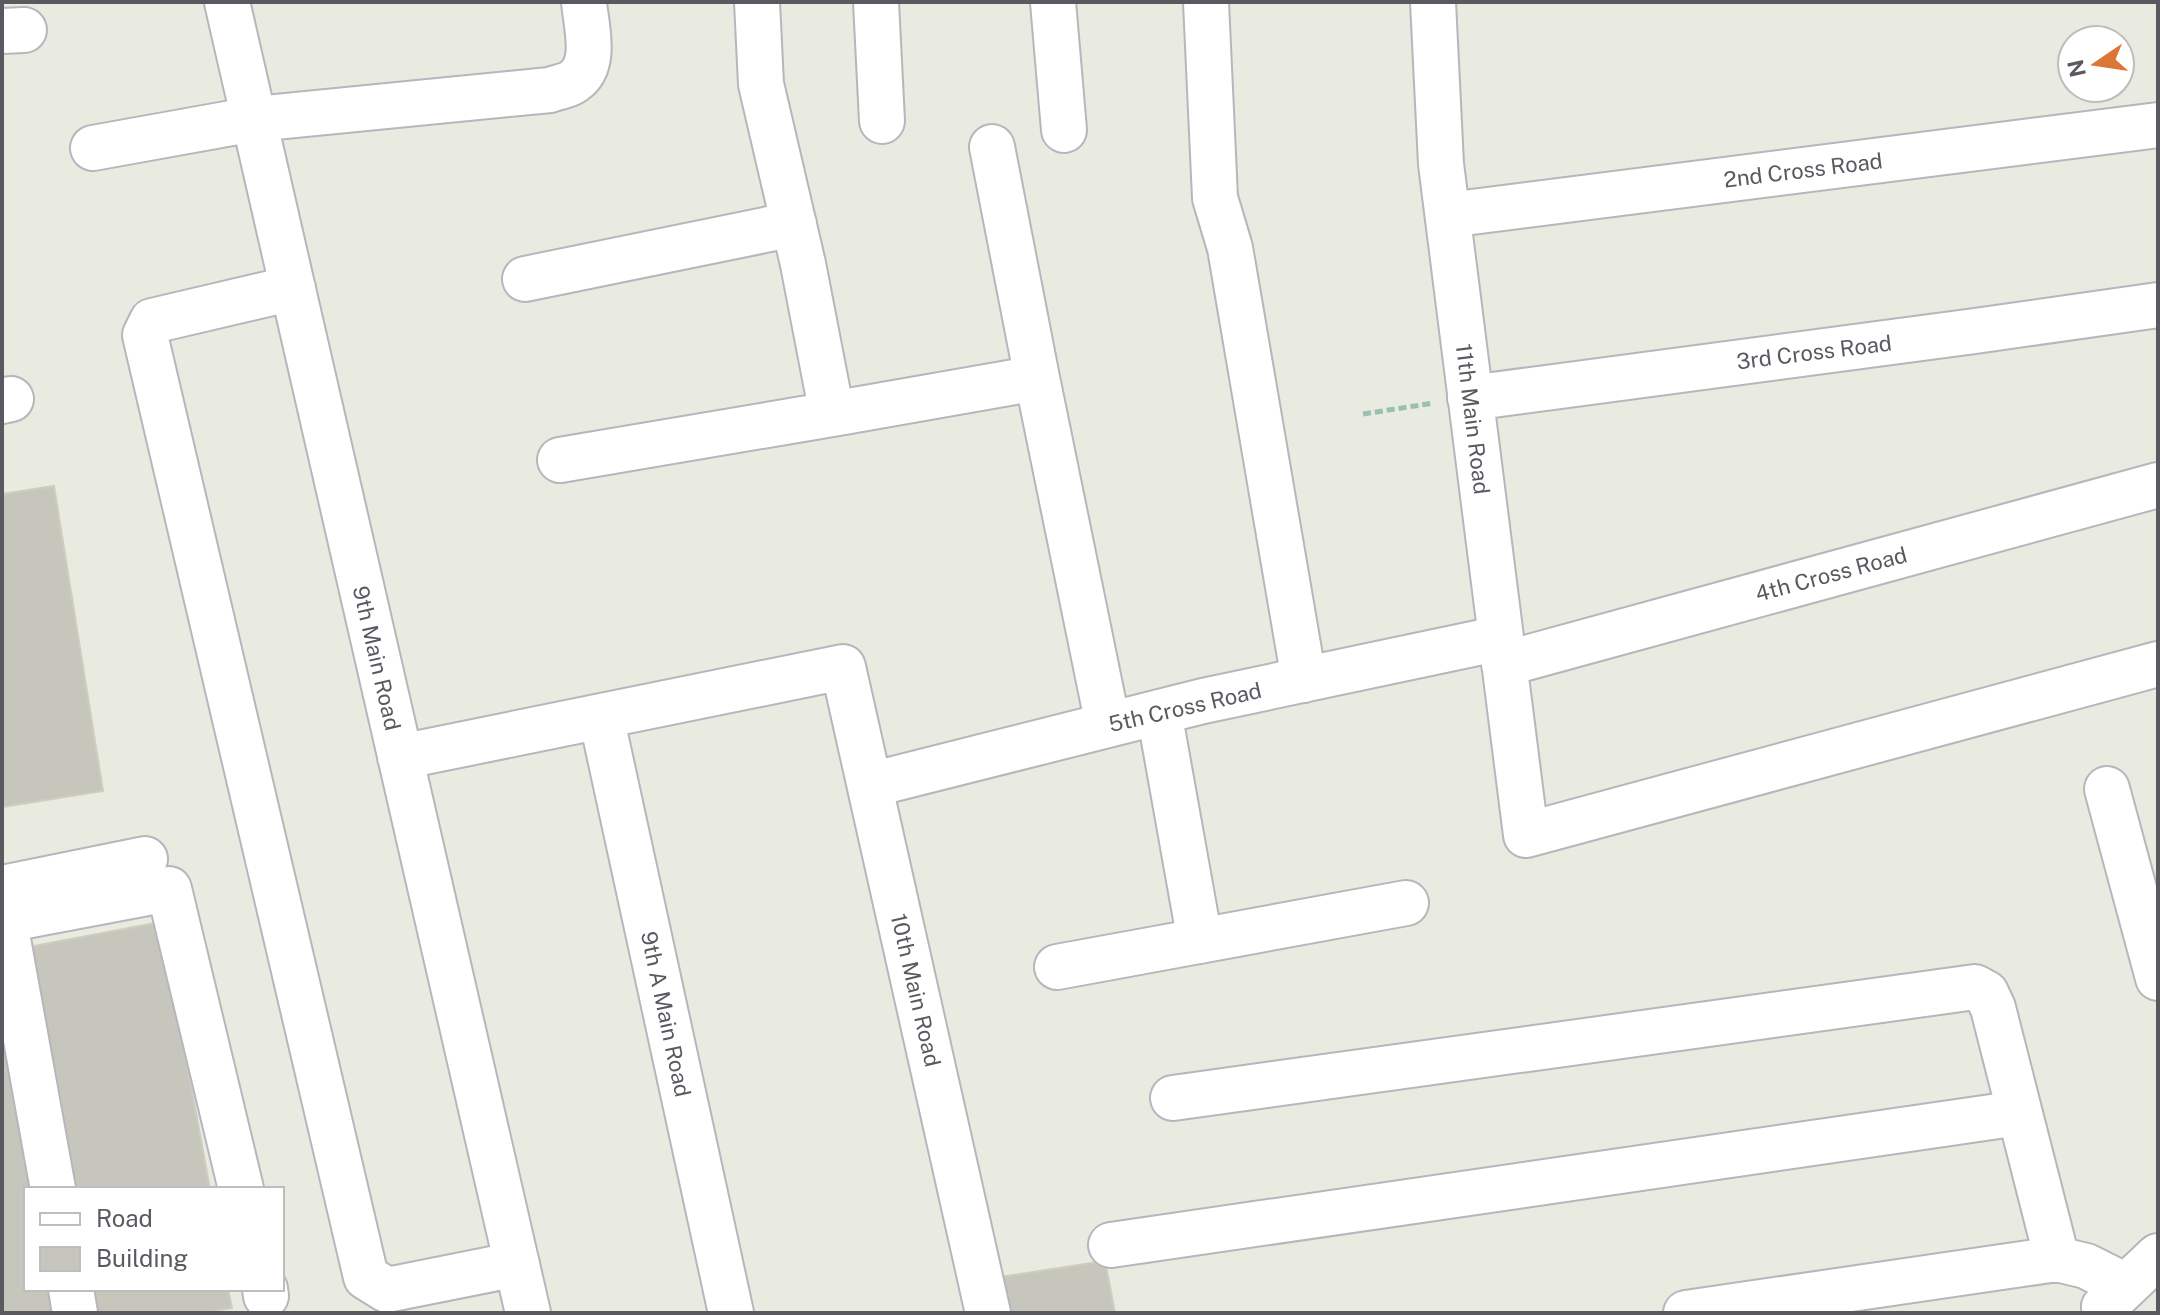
<svg xmlns="http://www.w3.org/2000/svg" width="2160" height="1315" viewBox="0 0 2160 1315" font-family="'Public Sans',sans-serif">
<style>
.building{fill:#c6c6bc;stroke:#cecebf;stroke-width:2}
.lines{fill:none;stroke-linecap:round;stroke-linejoin:round}
.minor-casing{stroke:#b6b6bc;stroke-width:48}
.path{stroke:#98c0b0;stroke-width:5;stroke-dasharray:8 4;stroke-linecap:butt}
.minor{stroke:#fff;stroke-width:44}
.labels{text-anchor:middle;stroke-width:6;stroke-linejoin:round;paint-order:stroke}
.street-label{font-size:22px;fill:#595960;stroke:#fff}
</style>
<rect width="100%" height="100%" fill="#e9eae0"/>
<!-- building -->
<path class="building" d="M54 486 103 791 2 807V494Z
M161 922 210 1189H62L18 949Z
M2 942 48 1189H26V1289H65L69 1313H2Z
M1105 1261 1115 1313H988L981 1280Z
M80 1289H228L232 1308 202 1313H85Z"/>
<g class="lines">
<defs>
<path id="minor" d="M227 2 528 1313
M757 2 761 84 803 264 832 414 1037 378 1108 725
M876 2 882 121
M1053 2 1064 130
M1206 2 1215 198 1230 248 1304 680
M1433 2 1441 164 1526 835 2158 664
M2 31 24 30
M992 147 1037 378
M93 148 254 119 550 90C557 87 568 86 574 81 598 65 586 26 584 2
M1448 215 2158 125
M525 279 794 224
M293 288 152 321 145 335 366 1277 387 1290 517 1264
M1470 398 1975 331 2158 305
M2 401 11 399
M560 460 832 414
M1504 664 2158 485
M1159 712 1200 941
M601 716 731 1313
M400 757 843 667 988 1313
M870 785 1203 701 1501 638
M2107 789 2158 978
M2 888 145 859
M2 906 53 1189
M5 920 169 889 241 1189
M1057 967 1406 903
M1173 1098 1975 987 1986 993 1993 1008 2057 1259
M1111 1245 2019 1113
M71 1289 75 1313
M265 1289 266 1296
M1686 1313 2057 1259 2086 1266 2126 1286
M2105 1313 2104 1307 2158 1256"/>
</defs>
<!-- minor casing -->
<use href="#minor" class="minor-casing"/>
<!-- path -->
<path class="path" d="M1363 414 1434 403"/>
<!-- minor -->
<use href="#minor" class="minor"/>
</g>
<g class="labels">
<!-- street labels -->
<g class="street-label">
<text transform="translate(1803 170) rotate(-7)" y="8">2nd Cross Road</text>
<text transform="translate(1814 352) rotate(-7)" y="8">3rd Cross Road</text>
<text transform="translate(1473 419) rotate(83)" y="8">11th Main Road</text>
<text transform="translate(1831 574) rotate(-15)" y="8">4th Cross Road</text>
<text transform="translate(377 658) rotate(77)" y="8">9th Main Road</text>
<text transform="translate(1185 707) rotate(-13)" y="8">5th Cross Road</text>
<text transform="translate(916 990) rotate(77)" y="8">10th Main Road</text>
<text transform="translate(666 1014) rotate(78)" y="8">9th A Main Road</text>
</g>
</g>
<!-- border -->
<rect width="2160" height="1315" fill="none" stroke="#595960" stroke-width="8"/>
<!-- legend -->
<rect x="24" y="1187" width="260" height="104" fill="#ffffff" stroke="#bdbdbf" stroke-width="2"/>
<rect x="40" y="1213" width="40" height="12" fill="#ffffff" stroke="#bdbdbf" stroke-width="2"/>
<text x="96" y="1227" font-size="24" fill="#595960">Road</text>
<rect x="40" y="1247" width="40" height="24" fill="#c6c6bc" stroke="#bdbdbf" stroke-width="2"/>
<text x="96" y="1267" font-size="24" fill="#595960">Building</text>
<!-- north arrow -->
<g transform="translate(2096 64) rotate(257)"><circle r="38" fill="#ffffff" stroke="#bdbdbf" stroke-width="2"/>
<path d="M0-6L14 30L0 20L-14 30Z" fill="#da7636"/>
<text y="-12" font-size="22" font-weight="bold" text-anchor="middle" fill="#595960">N</text>
</g>
</svg>
